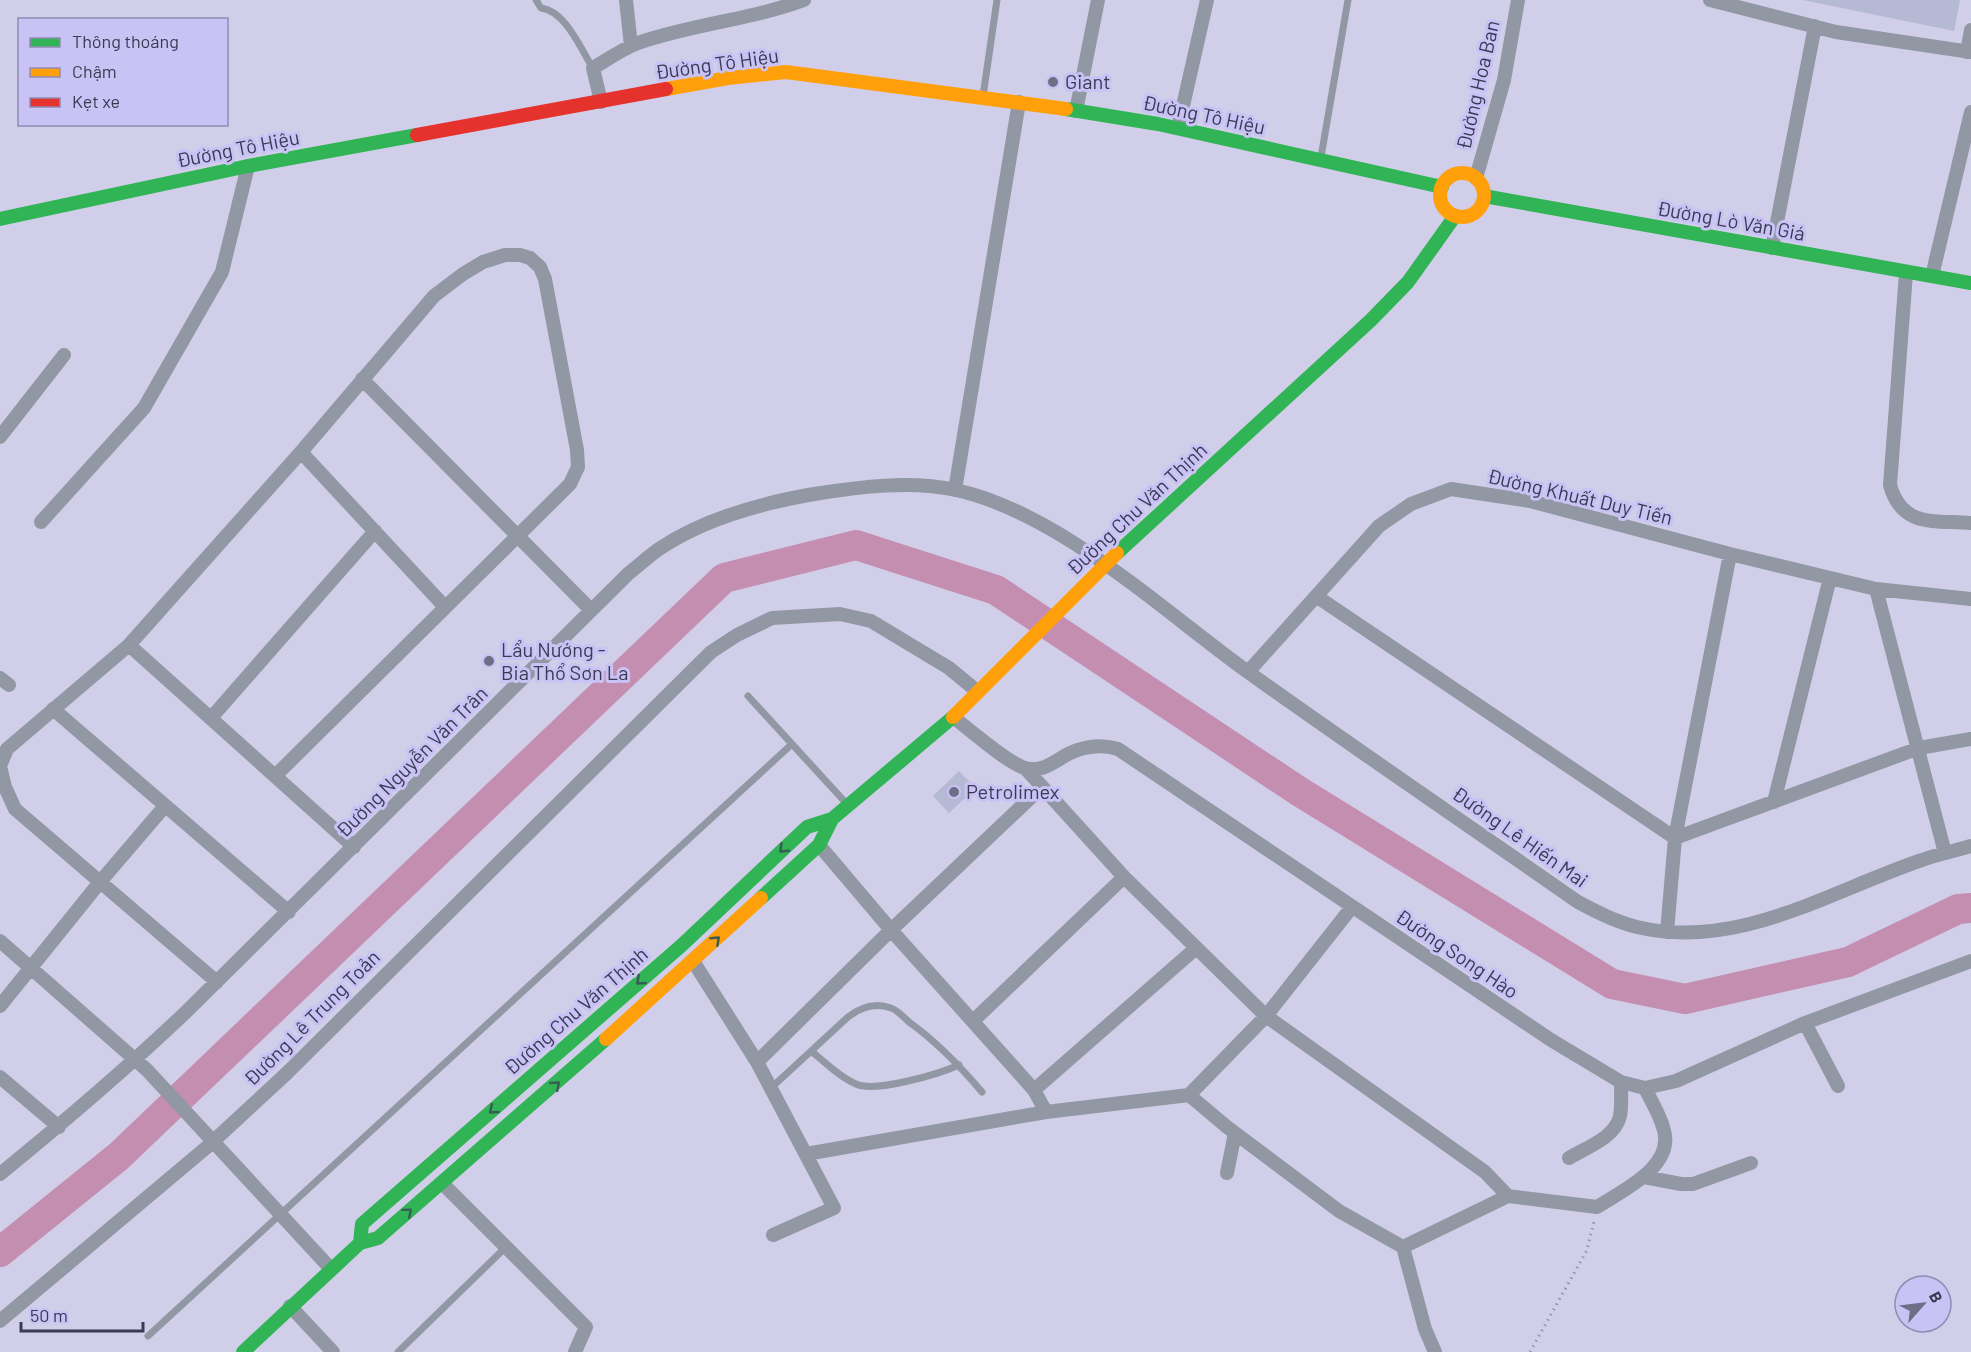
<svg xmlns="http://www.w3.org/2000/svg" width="1971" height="1352" viewBox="0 0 1971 1352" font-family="Barlow,sans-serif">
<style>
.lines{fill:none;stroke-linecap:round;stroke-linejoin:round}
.river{stroke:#c48eb0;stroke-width:30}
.building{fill:#b6b9d3}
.path{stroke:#9497a4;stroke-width:3;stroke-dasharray:1.5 4.5;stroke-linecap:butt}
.lane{stroke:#9197a3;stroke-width:7}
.street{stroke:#9197a3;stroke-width:14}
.fast{stroke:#30b455;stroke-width:14}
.slow{stroke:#ff9f0a;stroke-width:14}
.jam{stroke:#e5322d;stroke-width:14}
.oneway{stroke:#385e53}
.poi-dot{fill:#706d87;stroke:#c8c2f5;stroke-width:2}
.labels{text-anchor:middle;stroke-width:6;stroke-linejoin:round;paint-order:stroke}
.street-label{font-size:20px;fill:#3c3952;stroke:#c8c2f5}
.poi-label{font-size:20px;fill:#3c3952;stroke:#c8c2f5;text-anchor:start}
</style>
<rect width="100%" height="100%" fill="#d1cee9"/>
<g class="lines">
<!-- river -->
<path class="river" d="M0 1252 119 1156 724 578 856 545 996 590 1300 792 1612 984 1685 999 1848 962 1958 909 1971 908"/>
</g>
<!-- building -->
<path class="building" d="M1803 0H1960L1954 31Z
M959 771 976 788 949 813 933 796Z"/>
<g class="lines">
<!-- path -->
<path class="path" d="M1530 1352 1587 1250 1594 1221"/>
<!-- lane -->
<path class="lane" d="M536 0 541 8C566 11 581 50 593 68
M983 96 997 0
M1321 157 1348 0
M748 696 846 803
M811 1051C825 1062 839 1077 856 1084 875 1093 939 1074 959 1065
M771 1088 848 1017C861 1007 875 1002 891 1008 897 1010 904 1017 909 1022 937 1042 960 1066 982 1092
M148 1336 792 744
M398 1352 506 1247"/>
<!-- street -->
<path class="street" d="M626 0 631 46
M1710 0 1836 32 1971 52
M1967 52 1971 30
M601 102 593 68C607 60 622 49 638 43 692 24 750 20 804 0
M1076 111 1098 0
M1178 128 1207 0
M1476 178 1504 80 1518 0
M1772 248 1815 26
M1906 273 1890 485C1902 528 1934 520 1971 523
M1932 276 1971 112
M362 379 591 610
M0 437 64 355
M301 452 445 607
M955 490 1019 102
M41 522 144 408 222 272 248 166
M1876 589 1945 853
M1316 596 1675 838 1919 748 1971 739
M129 645 354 847
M1248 672 1379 526 1411 504 1451 489 1530 501 1730 554 1876 589 1971 599
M0 678 9 685
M53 709 289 912
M953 717C969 729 1009 764 1025 768 1042 773 1055 761 1068 754 1084 746 1101 744 1118 749L1551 1040 1621 1082 1645 1088 1676 1081 1805 1023 1971 961
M211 718 375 531
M1026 769 1124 877 1266 1016 1485 1172 1508 1196 1403 1247
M1774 802 1830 578
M819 845 891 930 1034 1090 1046 1112
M1667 932 1675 838 1730 554
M0 941 147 1070 331 1269
M693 961 757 1062
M217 982 15 809 5 787 0 766 7 749 129 645 301 452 434 296 463 274 483 262 505 255H520L530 258 540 267 545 279 577 450 578 467 570 484 275 776
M0 1006 100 882 165 806
M973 1021 1124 877
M1805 1023 1838 1086
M0 1077 59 1127
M1034 1090 1195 949
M1189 1095 1266 1016 1352 907
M806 1154 1046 1112 1189 1095 1227 1127 1339 1211 1403 1247 1425 1329 1435 1352
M1569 1158C1587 1147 1615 1138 1620 1116 1622 1105 1621 1093 1621 1082
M1227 1173 1235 1133
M0 1174C64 1122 126 1069 186 1012L629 573C639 565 649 556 659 549 703 519 762 503 814 494 859 487 910 480 956 490 1060 513 1163 611 1248 672 1357 750 1468 825 1578 902 1597 912 1616 922 1637 927 1738 951 1830 891 1922 860 1938 854 1955 851 1971 846
M1644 1177 1681 1184H1693L1751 1163
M442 1183 586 1327 575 1352
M1508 1196 1597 1207C1623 1190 1677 1166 1663 1127 1659 1113 1651 1101 1645 1088
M773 1235 834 1208 757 1062 891 930 1042 787
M290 1306 333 1352
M0 1321 207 1147 287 1073 711 652 737 635 772 618 840 614 871 621 949 668 978 692"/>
<!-- fast -->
<path class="fast" d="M1066 109 1158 124 1442 187
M1484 196 1971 283
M0 219 248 166 417 135
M1117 553 1371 320 1408 282 1455 216
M761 898 819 845 832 819
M360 1243 362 1224 682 945 807 827 832 819 953 717
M243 1352 360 1243 378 1238 606 1039"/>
<!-- slow -->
<path class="slow" d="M666 89 728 78 786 72 1066 109
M1440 195a22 22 0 1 1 44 0a22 22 0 1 1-44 0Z
M953 717 1117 553
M606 1039 761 898"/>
<!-- jam -->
<path class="jam" d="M417 135 666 89"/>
</g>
<!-- one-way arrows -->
<defs><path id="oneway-chevron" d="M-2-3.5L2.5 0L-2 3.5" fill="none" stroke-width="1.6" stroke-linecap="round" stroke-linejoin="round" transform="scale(1.5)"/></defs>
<g class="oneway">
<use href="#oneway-chevron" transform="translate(783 849) rotate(137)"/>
<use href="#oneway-chevron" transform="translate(716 940) rotate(-43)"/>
<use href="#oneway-chevron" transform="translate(640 981) rotate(139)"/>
<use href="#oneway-chevron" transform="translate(556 1085) rotate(-41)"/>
<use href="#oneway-chevron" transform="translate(493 1110) rotate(139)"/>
<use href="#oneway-chevron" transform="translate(408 1212) rotate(-40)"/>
</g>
<!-- markers -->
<g class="poi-dot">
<circle cx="1053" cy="82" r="6"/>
<circle cx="489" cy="661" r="6"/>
<circle cx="954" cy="792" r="6"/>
</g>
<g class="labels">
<!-- street labels -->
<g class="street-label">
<text transform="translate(717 64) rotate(-8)" y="7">Đường Tô Hiệu</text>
<text transform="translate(1478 85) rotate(-77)" y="7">Đường Hoa Ban</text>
<text transform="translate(1204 115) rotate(12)" y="7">Đường Tô Hiệu</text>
<text transform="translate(238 149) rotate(-11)" y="7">Đường Tô Hiệu</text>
<text transform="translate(1731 221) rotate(10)" y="7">Đường Lò Văn Giá</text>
<text transform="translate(1580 497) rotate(13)" y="7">Đường Khuất Duy Tiến</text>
<text transform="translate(1137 509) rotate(-43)" y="7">Đường Chu Văn Thịnh</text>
<text transform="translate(412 762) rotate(-45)" y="7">Đường Nguyễn Văn Trân</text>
<text transform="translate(1520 837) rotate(35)" y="7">Đường Lê Hiến Mai</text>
<text transform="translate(1457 954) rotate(34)" y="7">Đường Song Hào</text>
<text transform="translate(576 1011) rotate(-41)" y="7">Đường Chu Văn Thịnh</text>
<text transform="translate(312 1018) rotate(-45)" y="7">Đường Lê Trung Toản</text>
</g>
<!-- poi labels -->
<g class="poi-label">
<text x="1065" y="89">Giant</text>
<text x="501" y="657">Lẩu Nướng -<tspan x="501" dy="23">Bia Thổ Sơn La</tspan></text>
<text x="966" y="799">Petrolimex</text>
</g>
</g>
<!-- legend -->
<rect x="18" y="18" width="210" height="108" fill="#c8c2f5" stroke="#908bb4" stroke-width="1.5"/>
<rect x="30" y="38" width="30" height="9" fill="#30b455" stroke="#908bb4" stroke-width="1.5"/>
<text x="72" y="48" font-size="18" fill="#3c3952">Thông thoáng</text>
<rect x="30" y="68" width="30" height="9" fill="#ff9f0a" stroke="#908bb4" stroke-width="1.5"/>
<text x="72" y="78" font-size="18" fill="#3c3952">Chậm</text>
<rect x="30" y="98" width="30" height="9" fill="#e5322d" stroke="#908bb4" stroke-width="1.5"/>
<text x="72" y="108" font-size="18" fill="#3c3952">Kẹt xe</text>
<!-- north arrow -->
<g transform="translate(1923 1304) rotate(62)"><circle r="28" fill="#c8c2f5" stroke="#908bb4" stroke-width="1.5"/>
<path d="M0-4.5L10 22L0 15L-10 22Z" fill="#706d87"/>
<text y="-9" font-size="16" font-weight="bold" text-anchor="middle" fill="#3c3952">B</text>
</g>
<!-- scale -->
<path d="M21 1322v9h122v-9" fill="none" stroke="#3c3952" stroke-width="3"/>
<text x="30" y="1322" font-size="18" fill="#3c3952" stroke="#c8c2f5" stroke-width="4.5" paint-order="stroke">50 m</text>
</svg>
